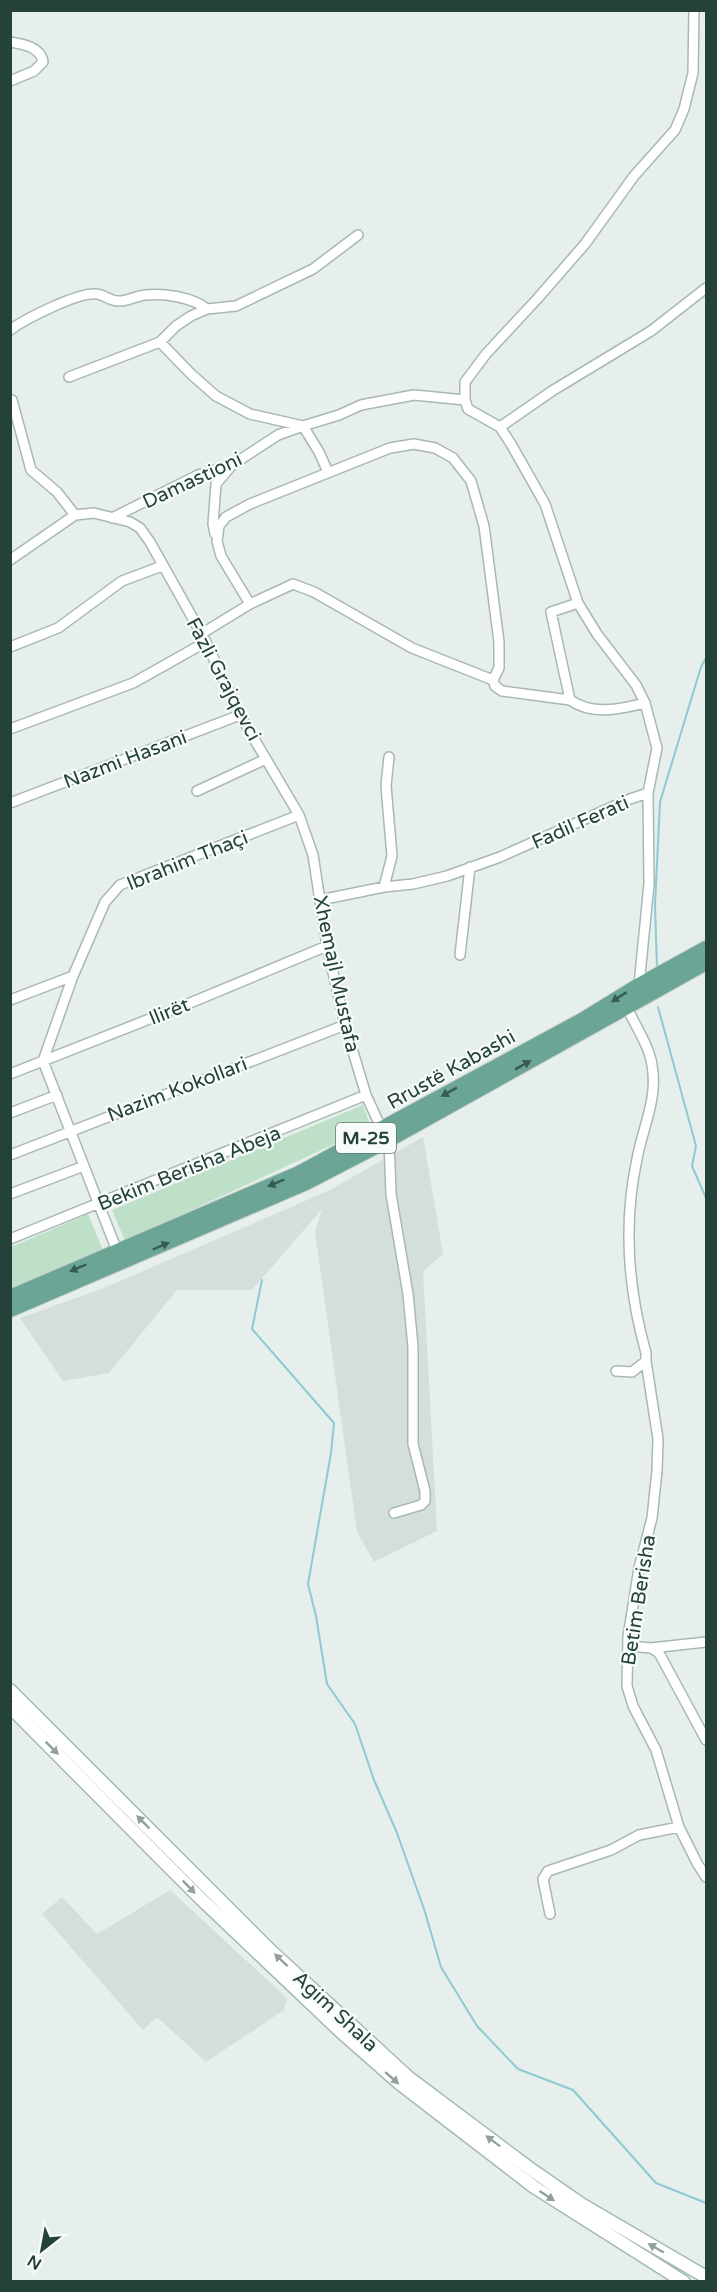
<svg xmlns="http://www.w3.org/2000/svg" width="717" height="2292" viewBox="0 0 717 2292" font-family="'Varela Round',sans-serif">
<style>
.built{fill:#d4dfda}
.green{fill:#bfe0c8}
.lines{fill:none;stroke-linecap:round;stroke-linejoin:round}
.stream{stroke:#8ec9d4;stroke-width:2}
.street-casing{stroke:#a8b8b2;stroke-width:12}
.secondary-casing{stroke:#a4bbb3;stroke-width:15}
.primary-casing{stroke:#c2cac8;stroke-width:16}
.street{stroke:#fff;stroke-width:9}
.secondary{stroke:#fff;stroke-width:12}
.primary{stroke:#6aa596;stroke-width:14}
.oneway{fill:#365b51}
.oneway2{fill:#92a09c}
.labels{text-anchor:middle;stroke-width:4.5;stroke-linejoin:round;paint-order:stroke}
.shield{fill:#f7fbf9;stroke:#637a73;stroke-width:1.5}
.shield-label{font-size:18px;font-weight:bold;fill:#24423a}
.street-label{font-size:20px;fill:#24423a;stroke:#f7fbf9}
</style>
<rect width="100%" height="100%" fill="#e6efeb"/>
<!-- built -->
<path class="built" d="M423 1137 443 1254 423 1271 437 1531 374 1562 357 1532 315 1232 322 1209 252 1290H177L109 1373 63 1381 20 1318 104 1288 328 1191Z
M170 1890 287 1998 284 2010 206 2062 157 2017 143 2030 42 1914 62 1897 97 1934Z"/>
<!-- green -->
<path class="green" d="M363 1105 371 1127 125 1241 112 1210Z
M88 1214 103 1250 11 1289V1247Z"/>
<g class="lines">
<!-- stream -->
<path class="stream" d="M657 968 655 905 660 802 701 667 706 658
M658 1007 696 1146 692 1166 706 1198
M262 1280 252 1329 334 1423 331 1453 308 1584 316 1616 327 1684 355 1724 374 1780 397 1833 425 1912 441 1967 477 2026 518 2069 573 2090 656 2183 706 2203"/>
<defs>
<path id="street" d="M10 42C23 44 41 47 43 62L34 71 10 81
M10 330C25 319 78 292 96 294 103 294 110 301 118 301 126 302 136 296 145 295 164 293 192 297 207 309
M160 342 191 374 216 396 250 414 303 426 339 415 361 405 414 395 465 400
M69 377 160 342 176 326 191 316 207 309 236 306 313 269 358 235
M12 400 31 470 57 492 75 515
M500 427 552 391 651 331 706 288
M112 518 198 475 232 465 278 435 303 426 319 452 328 472
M215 534 213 524 216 484 232 465
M10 560 75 515 94 513 130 522 140 528 150 542 206 642 240 715 299 815 313 855 327 946 345 1025 366 1095 382 1130
M578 603 551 612 570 700C593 716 621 709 645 703
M250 604 221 556 217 541 219 526 226 517 250 504 390 448 414 444 435 448 453 458 471 481 484 526 499 642V668L493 680
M201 634 250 604 293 584 314 592 412 648 493 680 495 686 502 691 570 700
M10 647 58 628 122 581 162 566
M10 729 133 683 206 642
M197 791 266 759
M10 803 240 715
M384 887 392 856 386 786 389 757
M320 900 384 887 413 884 447 876 500 857 630 799 648 793 657 748 645 703 636 685 597 634 578 603 545 504 511 444 500 427 468 409 465 400V382L486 354 538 298 585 244 634 176 675 130 684 109 693 73 694 10
M460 955 470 867
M639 985 649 884 648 793
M10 1000 73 976
M10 1074 190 1003 327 946
M10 1113 57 1095
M389 1140 391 1194 408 1294 413 1347V1444L425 1491V1501L421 1505 394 1513
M10 1155 345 1025
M10 1194 84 1166
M10 1239 366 1095
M119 1256 43 1061 73 976 105 902 120 885 299 815
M646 1361 658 1439 657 1471 652 1518 639 1568 628 1637 627 1686 633 1706 656 1750 679 1827 697 1863 706 1877
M616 1371 632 1372 646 1361V1353C628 1289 623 1224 637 1159 643 1126 658 1099 652 1065 649 1045 635 1026 627 1007
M629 1646 651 1648 706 1642
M651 1648 659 1653 706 1740
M550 1914 543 1879 548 1871 611 1850 639 1835 679 1827"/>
<path id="secondary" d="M10 1690 270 1950 408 2077 532 2170 581 2204 706 2277
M10 1707 200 1898 340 2031 399 2083 534 2187 684 2282"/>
<path id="primary" d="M10 1297 299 1173 582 1020 639 985 706 948
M10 1310 306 1183 389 1140 706 963"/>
</defs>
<!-- street casing -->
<use href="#street" class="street-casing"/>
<!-- secondary casing -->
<use href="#secondary" class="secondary-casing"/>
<!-- primary casing -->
<use href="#primary" class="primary-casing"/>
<!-- street -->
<use href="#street" class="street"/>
<!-- secondary -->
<use href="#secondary" class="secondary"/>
<!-- primary -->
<use href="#primary" class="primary"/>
</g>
<!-- one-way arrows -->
<defs><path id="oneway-solid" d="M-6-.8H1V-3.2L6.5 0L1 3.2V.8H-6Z" transform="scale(1.5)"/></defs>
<g class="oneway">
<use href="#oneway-solid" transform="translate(619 997) rotate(148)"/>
<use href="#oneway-solid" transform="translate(523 1065) rotate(-29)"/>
<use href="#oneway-solid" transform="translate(449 1092) rotate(151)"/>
<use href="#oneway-solid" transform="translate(276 1183) rotate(157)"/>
<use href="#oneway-solid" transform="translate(161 1246) rotate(-23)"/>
<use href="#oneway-solid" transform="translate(78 1268) rotate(157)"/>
</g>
<g class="oneway2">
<use href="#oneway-solid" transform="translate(52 1748) rotate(45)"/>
<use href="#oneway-solid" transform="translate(143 1822) rotate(-135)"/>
<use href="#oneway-solid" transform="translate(189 1887) rotate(46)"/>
<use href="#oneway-solid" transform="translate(281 1960) rotate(-137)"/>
<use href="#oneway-solid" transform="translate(392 2078) rotate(41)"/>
<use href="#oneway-solid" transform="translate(493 2141) rotate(-143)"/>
<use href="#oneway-solid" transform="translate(547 2196) rotate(33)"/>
<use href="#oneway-solid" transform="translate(656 2248) rotate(-150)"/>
</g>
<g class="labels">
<!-- shield labels -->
<rect class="shield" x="336" y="1123" width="60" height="30" rx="4.5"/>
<g class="shield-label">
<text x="366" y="1144">M-25</text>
</g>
<!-- street labels -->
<g class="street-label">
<text transform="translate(192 480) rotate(-25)" y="7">Damastioni</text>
<text transform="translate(224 679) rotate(62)" y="7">Fazli Grajqevci</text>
<text transform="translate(125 759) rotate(-21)" y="7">Nazmi Hasani</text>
<text transform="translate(580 822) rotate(-24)" y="7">Fadil Ferati</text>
<text transform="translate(187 860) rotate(-22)" y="7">Ibrahim Thaçi</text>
<text transform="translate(337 974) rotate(78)" y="7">Xhemajl Mustafa</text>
<text transform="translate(169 1011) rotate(-22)" y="7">Ilirët</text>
<text transform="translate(451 1069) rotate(-29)" y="7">Rrustë Kabashi</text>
<text transform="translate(177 1089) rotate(-21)" y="7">Nazim Kokollari</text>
<text transform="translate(189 1168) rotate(-22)" y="7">Bekim Berisha Abeja</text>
<text transform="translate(638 1600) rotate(-81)" y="7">Betim Berisha</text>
<text transform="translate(336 2011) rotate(43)" y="7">Agim Shala</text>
</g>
</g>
<!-- border -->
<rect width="717" height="2292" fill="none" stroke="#24423a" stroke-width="24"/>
<!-- north arrow -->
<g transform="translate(42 2250) rotate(211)" stroke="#f7fbf9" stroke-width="4.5" paint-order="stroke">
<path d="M0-4.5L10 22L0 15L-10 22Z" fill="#24423a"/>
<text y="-9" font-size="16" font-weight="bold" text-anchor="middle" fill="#24423a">N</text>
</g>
</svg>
